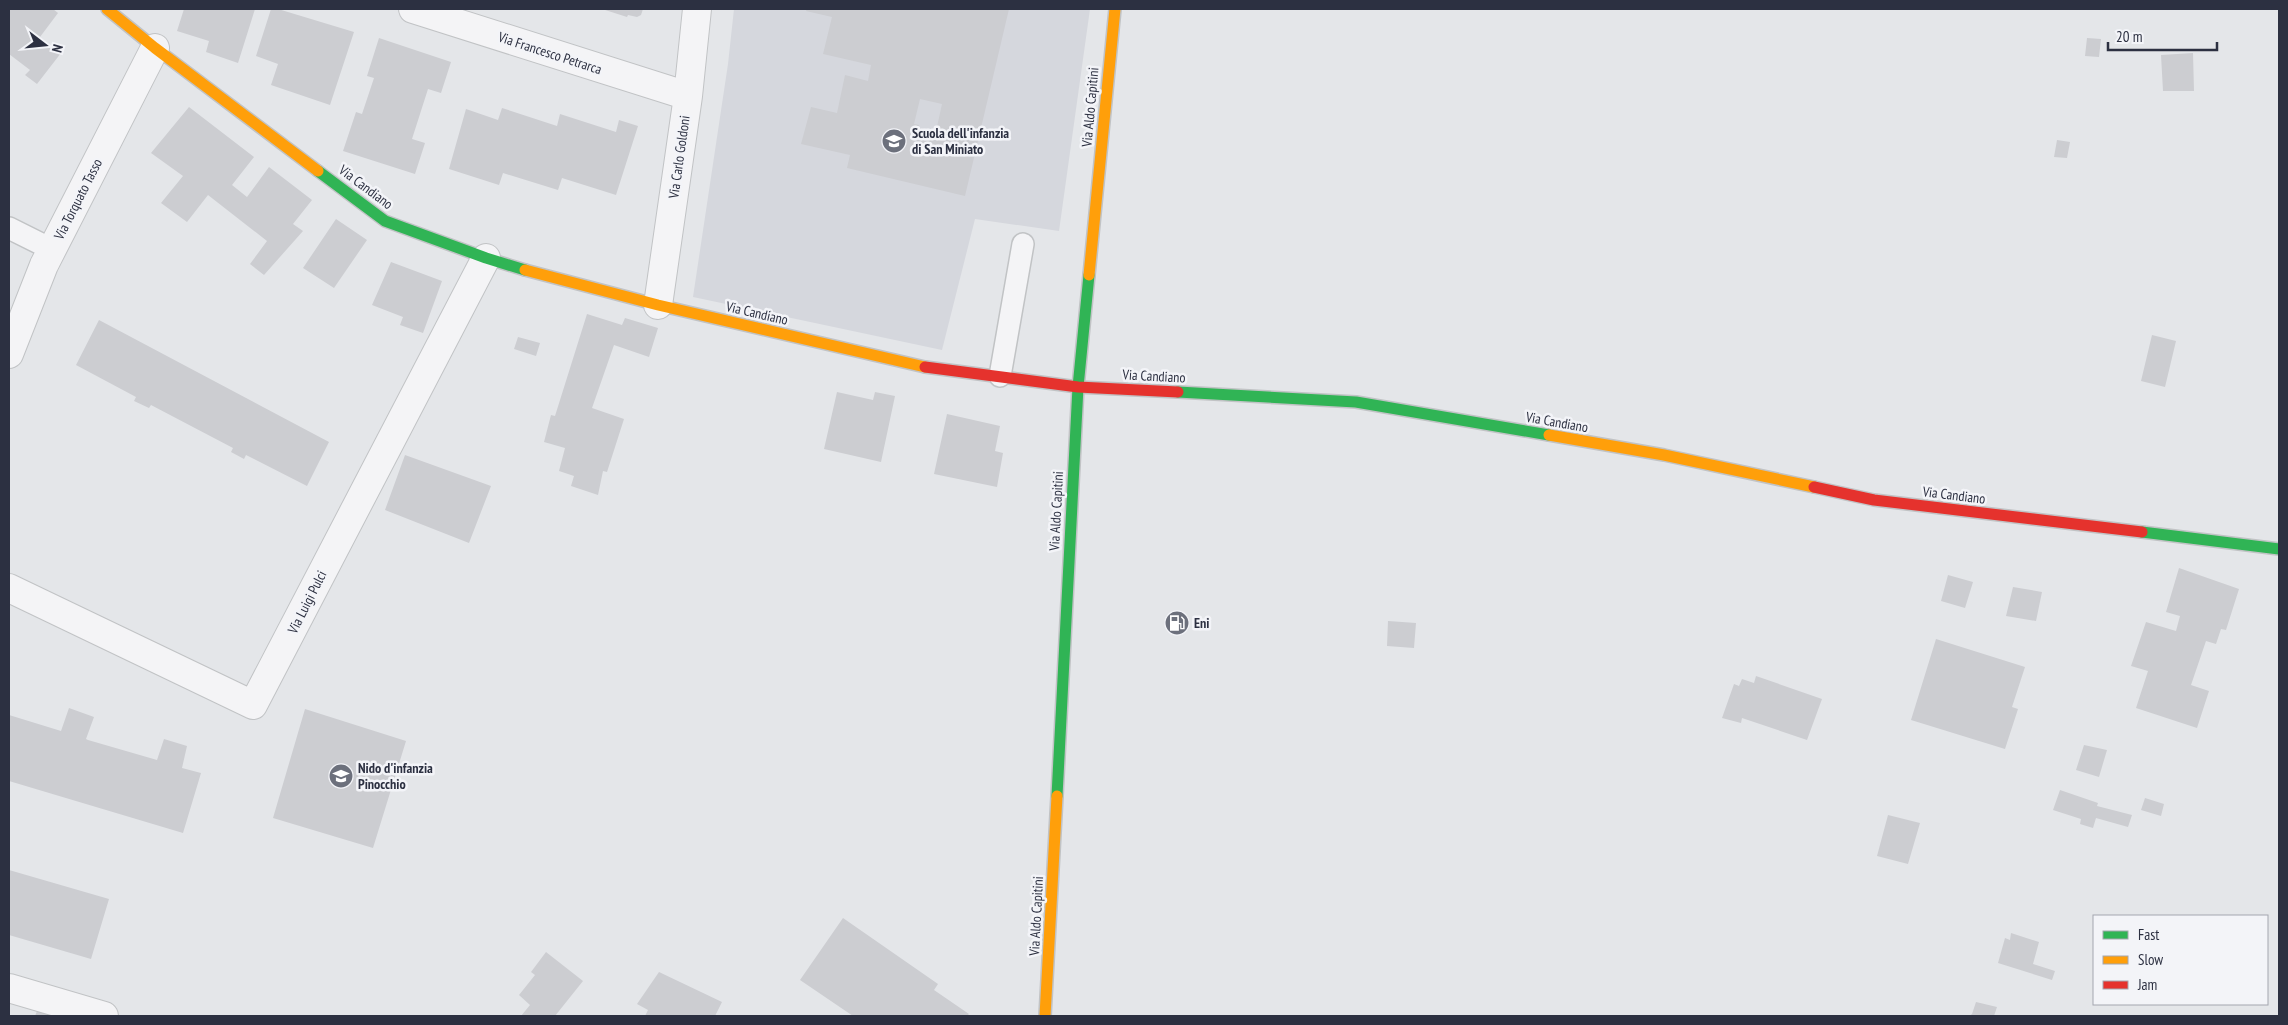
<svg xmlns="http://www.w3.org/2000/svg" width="2288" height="1025" viewBox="0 0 2288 1025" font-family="'PT Sans Narrow',sans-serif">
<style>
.built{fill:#d5d7dd}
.building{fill:#cccdd1;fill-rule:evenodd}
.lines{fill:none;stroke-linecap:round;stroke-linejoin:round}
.lane-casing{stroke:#c1c3c5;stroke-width:24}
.street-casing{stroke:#c1c3c5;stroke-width:30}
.fast-casing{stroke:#c1c3c5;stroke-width:14}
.slow-casing{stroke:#c1c3c5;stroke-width:14}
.jam-casing{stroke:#c1c3c5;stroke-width:14}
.lane{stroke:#f4f4f6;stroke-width:21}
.street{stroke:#f4f4f6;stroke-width:28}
.fast{stroke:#30b455;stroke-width:11}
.slow{stroke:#ff9f0a;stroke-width:11}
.jam{stroke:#e5322d;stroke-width:11}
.labels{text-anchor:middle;stroke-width:5;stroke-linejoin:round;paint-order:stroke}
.street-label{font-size:14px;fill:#2c3041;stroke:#f3f4f8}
.poi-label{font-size:14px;font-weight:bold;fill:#2c3041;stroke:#f3f4f8;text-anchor:start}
</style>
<rect width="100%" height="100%" fill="#e4e6e9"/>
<!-- built -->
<path class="built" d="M734 9H1090L1059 231 975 219 942 350 693 297 728 64Z"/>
<!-- building -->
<path class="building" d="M9 9H53L58 13 40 37 61 53 37 84 25 75 30 70 9 54Z
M184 9H255L238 63 206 52 209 41 177 31Z
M271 9H278L354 32 330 105 271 85 278 64 256 56Z
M602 9H643L641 15 637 17 628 15 627 17Z
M807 9H1009L965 196 847 168 850 155 801 144 811 107 837 113 845 75 868 81 871 65 823 54 832 17 806 11ZM920 99 942 104 935 136 918 132 919 125 914 124Z
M379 38 451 62 441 93 428 89 412 139 425 143 415 174 343 151 356 112 362 114 374 78 367 76Z
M2087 38 2101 39 2099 57 2085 56Z
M2193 53 2194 91H2163L2161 55Z
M189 107 254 157 232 185 247 197 269 167 312 200 293 224 303 231 264 275 250 264 267 241 208 195 187 222 161 203 183 176 151 153Z
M502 108 557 126 560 114 616 132 619 120 638 126 616 195 562 178 558 190 503 173 499 185 449 169 466 109 498 120Z
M2057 140 2070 142 2067 158 2054 157Z
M336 219 367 240 334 288 303 268Z
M391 262 442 281 423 333 400 325 403 317 372 305Z
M587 314 622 325 625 318 658 328 649 357 614 345 592 408 624 419 607 472 603 471 598 495 571 486 574 476 559 471 565 448 544 442 551 415 555 416Z
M99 320 329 442 307 486 246 455 244 459 231 452 233 448 151 405 149 408 134 401 136 397 76 365Z
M2152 335 2176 341 2165 387 2141 381Z
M518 337 540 343 536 356 514 349Z
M837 392 873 400 875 392 895 396 881 462 824 449Z
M947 414 1000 426 995 451 1003 453 997 487 934 474Z
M405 455 491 486 469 543 385 510Z
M2179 568 2239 589 2226 630 2221 629 2216 644 2206 641 2191 685 2209 691 2197 728 2136 708 2148 671 2131 666 2146 622 2176 631 2180 616 2166 612Z
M1948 575 1973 582 1965 608 1941 601Z
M2013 587 2042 592 2036 621 2006 616Z
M1388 621 1416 623 1414 648 1387 646Z
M1936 639 2025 667 2012 707 2018 709 2005 749 1911 720Z
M1756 676 1822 699 1807 740 1742 718 1741 723 1722 718 1734 684 1739 686 1742 679 1754 683Z
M69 708 94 717 86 739 88 740 157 760 164 739 187 746 182 768 201 773 183 833 9 781V715L61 731Z
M305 709 406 741 373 848 273 818Z
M2084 745 2107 750 2099 777 2076 770Z
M2060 790 2098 803 2097 806 2132 815 2128 827 2096 818 2093 828 2080 824 2081 819 2053 810Z
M2145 798 2164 804 2161 816 2141 810Z
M1888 815 1920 823 1908 864 1877 856Z
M9 870 109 899 91 959 9 935Z
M843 918 938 984 934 990 969 1014 967 1016H853L800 980Z
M2011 933 2039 942 2033 964 2055 971 2052 980 1998 963 2005 938 2010 940Z
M546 952 583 981 555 1016H521L530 1005 519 995 535 975 531 972Z
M659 972 722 1002 715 1016H645L648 1010 637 1004Z
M1976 1002 1997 1007 1994 1016H1969L1972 1014Z
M37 1011 53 1016H35Z"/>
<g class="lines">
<defs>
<path id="lane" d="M9 228 53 250
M1000 376 1023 244"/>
<path id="street" d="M413 9 688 96
M658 305 688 96 697 9
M9 354 44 265 155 48
M9 588 253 705 486 258
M9 988 104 1016"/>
<path id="fast" d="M318 171 385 221 486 258 525 270
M1178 392 1356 402 1549 435
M2142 532 2279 549
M1057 796 1078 387 1089 275"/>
<path id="slow" d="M107 9 155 48 318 171
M525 270 658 305 925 367
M1089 275 1115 9
M1549 435 1664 455 1814 487
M1045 1016 1057 796"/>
<path id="jam" d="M925 367 1078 387 1178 392
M1814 487 1874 500 2142 532"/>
</defs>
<!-- lane casing -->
<use href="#lane" class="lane-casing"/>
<!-- street casing -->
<use href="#street" class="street-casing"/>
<!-- fast casing -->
<use href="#fast" class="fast-casing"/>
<!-- slow casing -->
<use href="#slow" class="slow-casing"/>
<!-- jam casing -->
<use href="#jam" class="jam-casing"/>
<!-- lane -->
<use href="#lane" class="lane"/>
<!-- street -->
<use href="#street" class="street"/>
<!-- fast -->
<use href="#fast" class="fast"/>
<!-- slow -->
<use href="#slow" class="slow"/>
<!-- jam -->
<use href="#jam" class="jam"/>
</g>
<!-- icons -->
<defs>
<symbol id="school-disc" viewBox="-11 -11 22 22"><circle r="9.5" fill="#6c707c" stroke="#f3f4f8"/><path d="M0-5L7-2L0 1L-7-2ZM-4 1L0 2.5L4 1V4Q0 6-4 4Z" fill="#fff"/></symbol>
<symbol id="fuel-disc" viewBox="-11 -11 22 22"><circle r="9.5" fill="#6c707c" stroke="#f3f4f8"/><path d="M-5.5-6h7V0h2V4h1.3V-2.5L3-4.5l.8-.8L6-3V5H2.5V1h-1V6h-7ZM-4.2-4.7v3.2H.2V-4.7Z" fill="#fff"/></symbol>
</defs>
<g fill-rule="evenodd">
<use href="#school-disc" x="880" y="127" width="28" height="28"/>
<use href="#fuel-disc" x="1163" y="609" width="28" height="28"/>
<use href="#school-disc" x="327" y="762" width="28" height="28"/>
</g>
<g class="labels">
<!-- street labels -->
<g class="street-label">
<text transform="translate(550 53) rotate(18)" y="5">Via Francesco Petrarca</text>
<text transform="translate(1090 107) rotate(-85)" y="5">Via Aldo Capitini</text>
<text transform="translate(679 157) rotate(-82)" y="5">Via Carlo Goldoni</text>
<text transform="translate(366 187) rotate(37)" y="5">Via Candiano</text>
<text transform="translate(78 199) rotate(-63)" y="5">Via Torquato Tasso</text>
<text transform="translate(757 313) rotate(13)" y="5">Via Candiano</text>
<text transform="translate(1154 376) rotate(3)" y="5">Via Candiano</text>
<text transform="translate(1557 422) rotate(10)" y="5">Via Candiano</text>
<text transform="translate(1954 495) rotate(7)" y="5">Via Candiano</text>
<text transform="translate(1056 511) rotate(-87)" y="5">Via Aldo Capitini</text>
<text transform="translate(307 602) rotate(-63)" y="5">Via Luigi Pulci</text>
<text transform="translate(1036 916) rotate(-87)" y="5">Via Aldo Capitini</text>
</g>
<!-- poi labels -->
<g class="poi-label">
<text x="912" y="138">Scuola dell'infanzia<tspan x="912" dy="16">di San Miniato</tspan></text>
<text x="1194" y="628">Eni</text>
<text x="358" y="773">Nido d'infanzia<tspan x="358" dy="16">Pinocchio</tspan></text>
</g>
</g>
<!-- border -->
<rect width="2288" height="1025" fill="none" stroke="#2c3041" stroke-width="20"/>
<!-- legend -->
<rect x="2093" y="915" width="175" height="90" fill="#f3f4f8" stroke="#a3a6af"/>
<rect x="2103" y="931" width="25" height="8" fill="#30b455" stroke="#a3a6af"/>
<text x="2138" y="940" font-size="15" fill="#2c3041">Fast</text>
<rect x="2103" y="956" width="25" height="8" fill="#ff9f0a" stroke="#a3a6af"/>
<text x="2138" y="965" font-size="15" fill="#2c3041">Slow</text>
<rect x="2103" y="981" width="25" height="8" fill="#e5322d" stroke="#a3a6af"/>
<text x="2138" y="990" font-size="15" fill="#2c3041">Jam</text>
<!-- north arrow -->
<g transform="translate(45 45) rotate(106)" stroke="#f3f4f8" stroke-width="4" paint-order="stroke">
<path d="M0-4L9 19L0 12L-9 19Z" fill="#2c3041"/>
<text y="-8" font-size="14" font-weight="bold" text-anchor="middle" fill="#2c3041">N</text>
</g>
<!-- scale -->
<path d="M2108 42v8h109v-8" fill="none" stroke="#2c3041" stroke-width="2.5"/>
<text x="2116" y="42" font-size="15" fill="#2c3041" stroke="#f3f4f8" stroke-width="4" paint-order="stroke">20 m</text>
</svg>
